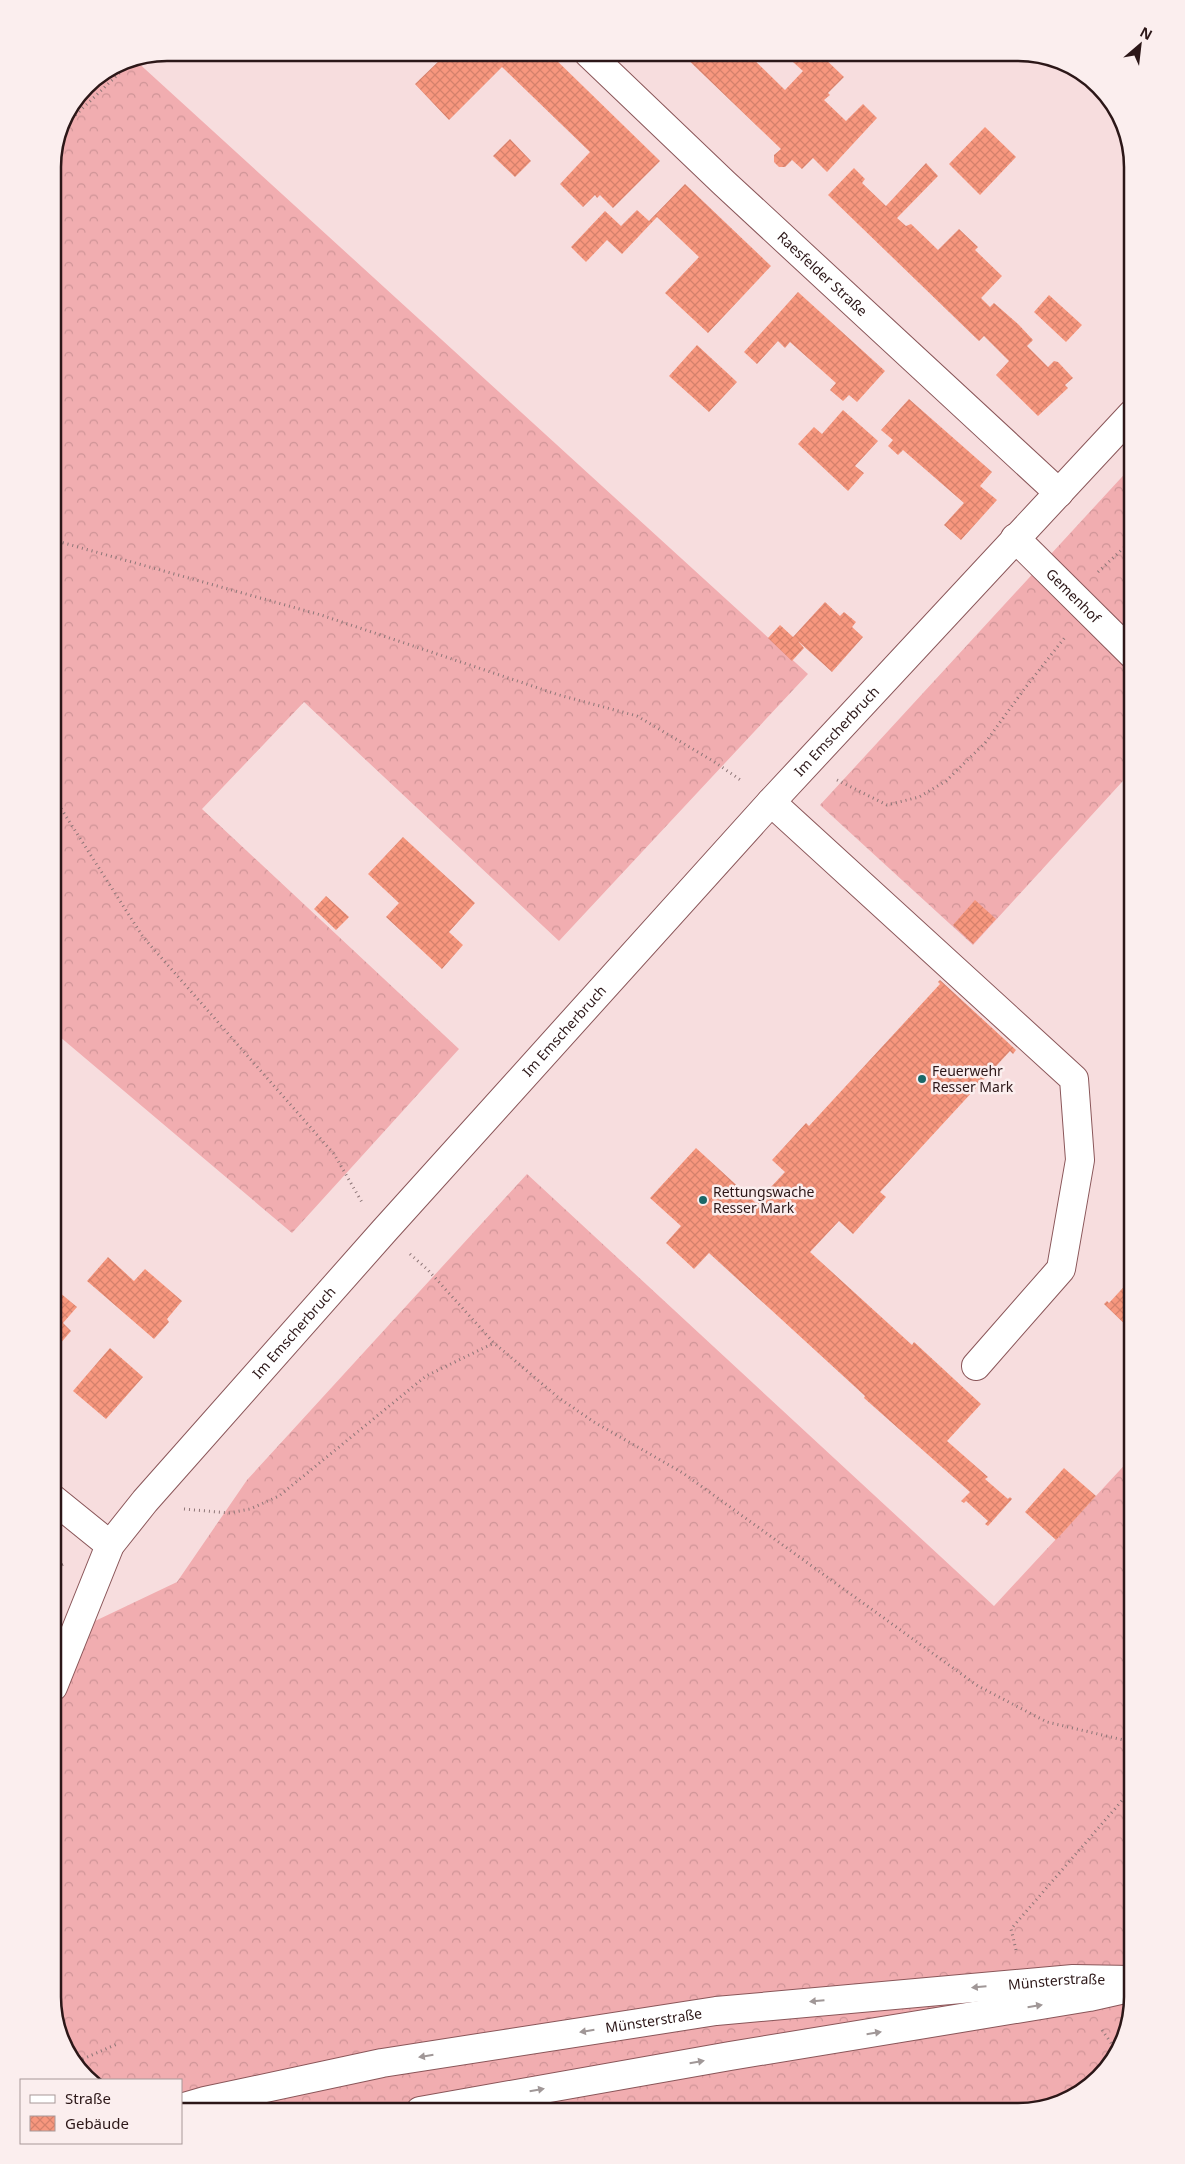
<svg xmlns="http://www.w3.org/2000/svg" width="1185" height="2164" viewBox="0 0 1185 2164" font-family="'Noto Sans',sans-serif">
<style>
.forest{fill:url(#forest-crowns)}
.building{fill:url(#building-cross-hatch)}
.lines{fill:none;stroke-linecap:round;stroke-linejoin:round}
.minor-casing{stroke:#8a5659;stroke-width:30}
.major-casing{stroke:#8a5659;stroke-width:30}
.path{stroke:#8d7677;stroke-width:3;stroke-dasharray:1 4;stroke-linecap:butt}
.minor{stroke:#fff;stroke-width:28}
.major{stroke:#fff;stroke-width:28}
.oneway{fill:#a09797}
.poi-dot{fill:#1b6868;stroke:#fbeeee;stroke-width:2}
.labels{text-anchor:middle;stroke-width:5;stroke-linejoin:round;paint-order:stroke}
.street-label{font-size:14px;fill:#2c1718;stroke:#fbeeee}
.poi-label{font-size:14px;fill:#2c1718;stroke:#fbeeee;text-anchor:start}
.rim{fill:none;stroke:#2c1718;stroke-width:2.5}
</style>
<defs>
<pattern id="forest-crowns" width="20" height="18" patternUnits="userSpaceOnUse" patternTransform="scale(1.25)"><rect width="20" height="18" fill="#f1adb0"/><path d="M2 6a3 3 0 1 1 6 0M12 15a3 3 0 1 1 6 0" fill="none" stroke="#cf9497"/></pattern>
<pattern id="building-cross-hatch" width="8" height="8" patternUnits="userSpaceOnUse" patternTransform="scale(1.25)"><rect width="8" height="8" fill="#f7977e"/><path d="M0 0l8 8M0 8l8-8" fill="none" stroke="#d4816c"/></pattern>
</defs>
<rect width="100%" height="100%" fill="#f7ddde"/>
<!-- forest -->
<path class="forest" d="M134 59 808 674 559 941 304 702 202 809 459 1049 292 1233 53 1031V160C56 147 59 131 64 118 74 94 109 64 134 59Z
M1132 466V771L973 945 820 805Z
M527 1174 994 1606 1132 1457V1997L1113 2061 1062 2103 1017 2111H181V2080H94L61 2041 53 1996V1641L177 1582 247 1480Z"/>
<!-- building -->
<path class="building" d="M438 53H549L660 161 613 208 600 195 597 198 595 195 583 207 560 184 590 152 502 67 449 120 415 84 443 57Z
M681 53H728L733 57 738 53H747L785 90 803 71 783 53H819L844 77 828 93 830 95 824 100 846 121 863 104 877 118 827 172 813 158 802 169 792 160 785 167H779L774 162V155L781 149Z
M985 127 1016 157 980 195 949 164Z
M510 139 531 161 515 177 493 156Z
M926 163 938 176 897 218 906 226 911 224 938 250 959 229 978 247 975 250 1002 276 981 298 990 307 994 303 1019 325 1033 340 1027 346 1048 367 1054 361 1058 362 1073 378 1065 385 1068 388 1038 416 996 375 1009 361 984 336 979 341 828 195 854 168 865 179 862 183 886 206Z
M685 184 771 266 708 333 665 293 699 257 657 217 622 254 607 240 586 262 571 247 605 211 621 226 637 210 649 221Z
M798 292 885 371 857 402 849 395 843 401 830 390 836 383 790 342 785 348 778 341 757 364 744 352Z
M1049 295 1082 325 1066 342 1034 312Z
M697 345 737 382 709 412 669 376Z
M909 399 992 472 980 486 997 500 961 540 944 525 964 503 903 450 898 455 888 446 893 440 881 430Z
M843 410 878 441 855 466 864 473 848 491 798 444 814 427 822 434Z
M825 602 840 616 844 612 856 622 852 627 863 637 832 672 798 641 804 648 792 661 768 638 780 625 793 637Z
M403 837 475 903 449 932 463 945 442 969 386 917 399 903 368 874Z
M326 896 349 917 336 930 314 909Z
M975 900 996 919 973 944 953 925Z
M940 980 1016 1050 1013 1054 1010 1051 880 1192 886 1197 853 1234 839 1221 810 1252 912 1345 914 1342 981 1404 947 1441 988 1477 985 1479 1008 1499 1010 1497 1012 1499 988 1526 985 1524 988 1521 966 1501 964 1503 961 1501 970 1492 864 1398 865 1396 709 1253 694 1269 666 1243 681 1226 650 1198 696 1148 756 1203 785 1172 772 1160 806 1123 809 1126 940 984 938 982Z
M108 1257 134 1281 145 1269 182 1301 167 1319 169 1322 154 1339 87 1281Z
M1132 1278V1331L1104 1304 1107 1301 1109 1303Z
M53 1287 77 1307 63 1323 71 1331 53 1352Z
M110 1348 143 1377 106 1419 73 1391Z
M1064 1468 1096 1496 1056 1540 1025 1512Z"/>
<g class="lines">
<defs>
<g id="minor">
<path id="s1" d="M588 53 724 183 1059 493"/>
<path id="s2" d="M1015 538 1132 654"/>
<path d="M771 802 1074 1079 1080 1160 1061 1269 976 1366"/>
<path d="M53 1499 110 1545"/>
<path id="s3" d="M53 1687 110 1545 145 1501 384 1231 771 802 1132 414"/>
</g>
<g id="major">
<path id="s4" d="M181 2108 205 2101 382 2063 716 2011 1073 1979 1132 1980"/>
<path d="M420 2111 730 2056 1089 1997 1120 1990"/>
</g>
</defs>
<!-- minor casing -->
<use href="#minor" class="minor-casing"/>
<!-- major casing -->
<use href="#major" class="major-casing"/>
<!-- path -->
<path class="path" d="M61 129 134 59
M53 540 321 615 559 695 637 716 713 761 742 781
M1098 572 1132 540
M837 780 887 805 919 797 946 781 985 743 1025 688 1066 636
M53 796 143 937 334 1154 363 1204
M410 1254 428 1270 494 1343 559 1398 594 1422 683 1473 978 1686 1047 1722 1132 1742
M184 1509 229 1513 250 1509 279 1496 426 1376 494 1343
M53 1569 64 1564
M1016 1950 1011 1929 1132 1789
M1102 2030 1116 2050
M78 2061 117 2044"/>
<!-- minor -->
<use href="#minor" class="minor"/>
<!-- major -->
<use href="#major" class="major"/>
</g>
<!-- one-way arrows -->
<defs><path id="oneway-solid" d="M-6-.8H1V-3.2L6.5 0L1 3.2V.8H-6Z" transform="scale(1.25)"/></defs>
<g class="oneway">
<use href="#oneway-solid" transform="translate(979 1987) rotate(175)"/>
<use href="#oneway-solid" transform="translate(817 2001) rotate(175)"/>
<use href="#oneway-solid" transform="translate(1035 2006) rotate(-9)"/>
<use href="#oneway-solid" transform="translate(587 2031) rotate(171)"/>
<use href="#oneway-solid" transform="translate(874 2033) rotate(-9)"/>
<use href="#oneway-solid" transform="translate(426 2056) rotate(171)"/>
<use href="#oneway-solid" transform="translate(697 2062) rotate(-10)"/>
<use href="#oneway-solid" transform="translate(537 2090) rotate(-10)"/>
</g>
<!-- markers -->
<g class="poi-dot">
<circle cx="922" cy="1079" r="5"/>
<circle cx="703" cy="1200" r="5"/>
</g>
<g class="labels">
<!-- street labels -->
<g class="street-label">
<text dy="5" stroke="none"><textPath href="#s1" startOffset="322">Raesfelder Straße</textPath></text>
<text dy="5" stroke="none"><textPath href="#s2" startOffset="82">Gemenhof</textPath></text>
<text dy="5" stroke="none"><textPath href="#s3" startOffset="1244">Im Emscherbruch</textPath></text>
<text dy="5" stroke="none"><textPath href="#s3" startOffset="839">Im Emscherbruch</textPath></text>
<text dy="5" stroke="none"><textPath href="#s3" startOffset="434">Im Emscherbruch</textPath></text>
<text dy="5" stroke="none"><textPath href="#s4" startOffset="886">Münsterstraße</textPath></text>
<text dy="5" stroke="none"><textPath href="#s4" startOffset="481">Münsterstraße</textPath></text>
</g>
<!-- poi labels -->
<g class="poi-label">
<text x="932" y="1076">Feuerwehr<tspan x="932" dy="16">Resser Mark</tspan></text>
<text x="713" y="1197">Rettungswache<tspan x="713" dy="16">Resser Mark</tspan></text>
</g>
</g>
<!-- crop -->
<path d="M0 0H1185V2164H0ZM167 61H1018A106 106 0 0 1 1124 167V1997A106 106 0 0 1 1018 2103H167A106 106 0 0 1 61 1997V167A106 106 0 0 1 167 61Z" fill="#fbeeee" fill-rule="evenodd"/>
<path class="rim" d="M167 61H1018A106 106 0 0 1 1124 167V1997A106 106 0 0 1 1018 2103H167A106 106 0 0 1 61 1997V167A106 106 0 0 1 167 61Z"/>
<!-- legend -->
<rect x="20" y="2079" width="162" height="65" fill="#fbeeee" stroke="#a89898"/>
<rect x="30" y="2095" width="25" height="8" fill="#ffffff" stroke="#a89898"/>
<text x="65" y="2104" font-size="15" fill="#2c1718">Straße</text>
<rect x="30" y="2116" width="25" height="15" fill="url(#building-cross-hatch)" stroke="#a89898"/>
<text x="65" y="2129" font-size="15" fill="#2c1718">Gebäude</text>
<!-- north arrow -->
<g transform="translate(1140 45) rotate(28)" stroke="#fbeeee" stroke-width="4" paint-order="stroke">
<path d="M0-4L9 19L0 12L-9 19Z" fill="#2c1718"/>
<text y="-8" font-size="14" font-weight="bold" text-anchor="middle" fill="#2c1718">N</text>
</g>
</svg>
